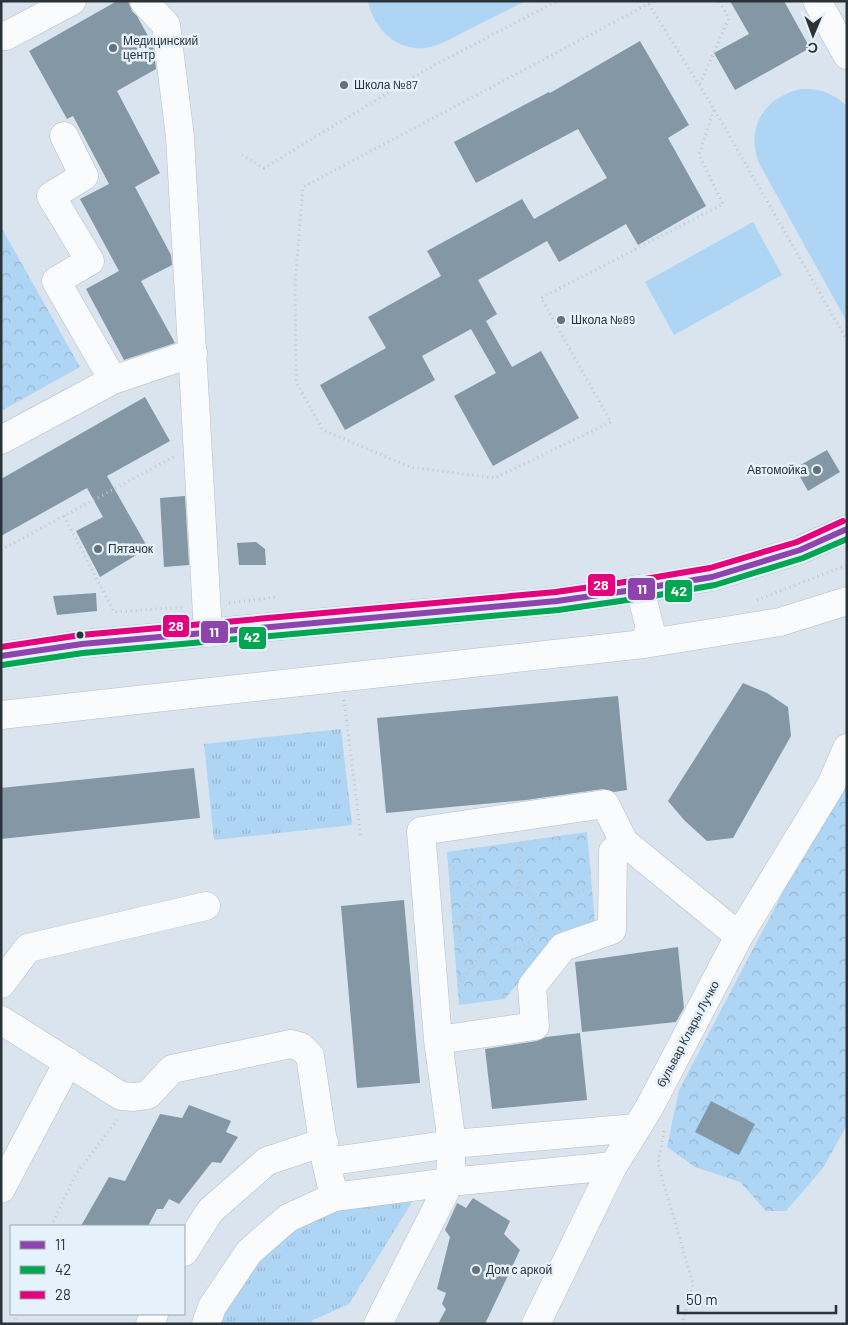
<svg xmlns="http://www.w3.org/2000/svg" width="848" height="1325" viewBox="0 0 848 1325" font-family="Barlow,sans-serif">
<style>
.grass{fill:url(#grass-tufts)}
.forest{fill:url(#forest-crowns)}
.garden{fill:#afd5f4}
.building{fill:#8497a4}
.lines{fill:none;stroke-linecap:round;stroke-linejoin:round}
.minor-casing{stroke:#b6bfc6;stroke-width:29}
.major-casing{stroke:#bbc1c6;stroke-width:29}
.path{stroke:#c1c5c8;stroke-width:3;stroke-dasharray:1 4;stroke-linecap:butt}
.minor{stroke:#f9fbfc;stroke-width:28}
.major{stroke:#e6ecf1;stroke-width:28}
.bus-1-casing{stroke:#e5f1fb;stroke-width:10}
.bus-2-casing{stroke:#e5f1fb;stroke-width:10}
.bus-3-casing{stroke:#e5f1fb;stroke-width:10}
.bus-1{stroke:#8e44ad;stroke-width:6}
.bus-2{stroke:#00a651;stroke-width:6}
.bus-3{stroke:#e5007d;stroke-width:6}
.poi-dot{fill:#687178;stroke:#e5f1fb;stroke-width:2}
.bus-dot{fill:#2b3339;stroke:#e5f1fb;stroke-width:2}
.labels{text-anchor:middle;stroke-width:5;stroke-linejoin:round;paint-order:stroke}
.poi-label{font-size:12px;fill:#2b3339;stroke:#e5f1fb;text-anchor:start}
.street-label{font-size:12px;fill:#2b3339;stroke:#e5f1fb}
.line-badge{stroke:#e5f1fb;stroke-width:2}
.badge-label{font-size:14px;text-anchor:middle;font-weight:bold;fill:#fff}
</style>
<defs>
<pattern id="grass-tufts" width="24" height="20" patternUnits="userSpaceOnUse" patternTransform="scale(1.25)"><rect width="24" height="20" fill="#afd5f4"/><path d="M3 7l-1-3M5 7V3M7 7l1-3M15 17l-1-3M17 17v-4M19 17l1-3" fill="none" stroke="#97b7d2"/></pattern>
<pattern id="forest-crowns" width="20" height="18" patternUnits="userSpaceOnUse" patternTransform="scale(1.25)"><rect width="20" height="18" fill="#afd5f4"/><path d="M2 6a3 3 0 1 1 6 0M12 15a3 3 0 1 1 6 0" fill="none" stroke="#97b7d2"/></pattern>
</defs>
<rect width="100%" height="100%" fill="#d9e4ee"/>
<!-- grass -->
<path class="grass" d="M341 729 352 825 214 840 204 744Z
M419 1191 349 1304 313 1320 310 1324H197L281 1211Z"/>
<!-- forest -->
<path class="forest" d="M1 227 80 367 1 411Z
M847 772V1125L823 1168 786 1211H766L740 1182 695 1167 667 1147 679 1090 781 896 816 820Z
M587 832 595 923 544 950 505 999 459 1005 447 852Z"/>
<!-- garden -->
<path class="garden" d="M368 1H526C505 11 484 22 464 32 452 38 439 46 425 48 396 51 373 28 368 1Z
M801 89C820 88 833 93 847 106V322L760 165C744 129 764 97 801 89Z
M753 222 782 275 674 335 645 282Z"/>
<!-- building -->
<path class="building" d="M117 1H128L132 11 137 16 153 45 156 69 117 91 160 173 135 187 171 255 172 265 141 281 175 343 124 360 86 289 119 271 80 199 109 184 73 116 67 119 29 51Z
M730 1H784L810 48 735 90 714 53 749 34Z
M640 41 689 125 668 138 706 206 638 245 626 224 559 262 547 241 478 280 497 314 486 321 512 367 541 351 579 418 493 466 454 396 496 373 471 329 422 356 435 380 345 430 320 385 386 348 368 317 441 276 427 251 522 199 534 219 607 178 578 129 476 183 454 142 549 92 550 93Z
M145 397 170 441 107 476 148 548 100 577 76 531 103 517 87 488 1 536V479Z
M827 450 840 472 808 491 795 468Z
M185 496 189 565 164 567 160 498Z
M256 542 265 549 266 565H239L237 543Z
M96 593 97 611 57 615 53 596Z
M743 683 767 693 788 707 791 736 733 838 707 841 684 820 668 801Z
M618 696 627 790 614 792 603 789 526 800 386 813 377 718Z
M194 768 200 818 1 839V788Z
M404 900 420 1083 357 1088 341 906Z
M678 947 684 1008 676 1022 582 1032 575 962Z
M580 1033 587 1100 492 1109 485 1049 537 1041 546 1037Z
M711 1101 755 1124 739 1155 695 1132Z
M189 1105 231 1121 226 1132 238 1137 221 1163 212 1162 179 1204 169 1199 163 1209H157L148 1226H81L109 1177 125 1181 160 1114 182 1118Z
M473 1198 510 1221 504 1234 520 1250 485 1324H438L446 1309 442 1304 446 1293 437 1289 450 1237 445 1230 457 1203 466 1208Z"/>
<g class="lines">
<defs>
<path id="minor" d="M144 1 166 25 180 137 208 632
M817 1 847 55
M1 35 6 36 72 1
M64 136 84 176 51 196 90 261 56 281 113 380
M1 440 113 380 193 353
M644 644 780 622 847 601
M1 715 644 644 650 628 640 589
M1 984 28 948 206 906
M1 1020 121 1096 134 1097 148 1095 172 1069 291 1044 301 1047 310 1056 326 1162 334 1197
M438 1040 535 1026 532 986 563 947 612 930 613 851 624 842
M326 1162 452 1144 636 1128
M1 1189 68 1062
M184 1252 210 1211 267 1161 324 1142
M150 1324 154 1314
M206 1324 212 1307 249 1252 288 1218 334 1197 450 1182 613 1166
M378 1324 450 1182 452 1144 438 1040 421 831 605 804 624 842 739 936
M536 1324 613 1166 649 1108 739 936 831 785 847 748"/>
<path id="major" d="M1 656 82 644 557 601 640 589 712 577 800 550 847 529"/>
</defs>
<!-- minor casing -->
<use href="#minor" class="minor-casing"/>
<!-- major casing -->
<use href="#major" class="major-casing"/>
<!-- path -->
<path class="path" d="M654 1 303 187 295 284 296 382 323 430 410 467 495 478 611 422 541 298 723 204 699 155 714 109
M649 4 714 109 847 340
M700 84 729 18 719 1
M242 155 264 168 429 68 557 1
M64 516 114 612 183 607
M1 550 175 456
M757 600 847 565
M229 603 276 597
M344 700 361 838
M449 865 485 898
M479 918a31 31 0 1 1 62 0a31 31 0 1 1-62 0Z
M519 888 521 839
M475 889C465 906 454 932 463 952 470 966 494 987 505 999
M555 902 590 887
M452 922 478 918
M458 986 489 942
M664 1131 658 1164 693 1284 682 1324
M51 1226 76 1174 117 1120
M14 1324 16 1314"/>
<!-- minor -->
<use href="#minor" class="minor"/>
<!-- major -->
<use href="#major" class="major"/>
<defs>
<path id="bus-1" d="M1 656 82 644 557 601 640 589 712 577 800 550 847 529"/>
<path id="bus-2" d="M2 665 83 653 558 610 641 598 715 585 803 558 847 539"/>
<path id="bus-3" d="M1 647 81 635 556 592 639 580 710 568 797 542 843 521"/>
</defs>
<!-- bus-1 casing -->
<use href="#bus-1" class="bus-1-casing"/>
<!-- bus-2 casing -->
<use href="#bus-2" class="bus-2-casing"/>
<!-- bus-3 casing -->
<use href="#bus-3" class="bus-3-casing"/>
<!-- bus-1 -->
<use href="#bus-1" class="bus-1"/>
<!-- bus-2 -->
<use href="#bus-2" class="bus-2"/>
<!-- bus-3 -->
<use href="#bus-3" class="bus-3"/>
</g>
<!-- markers -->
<g class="poi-dot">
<circle cx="113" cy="48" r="5"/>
<circle cx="344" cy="85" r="5"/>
<circle cx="561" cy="320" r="5"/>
<circle cx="817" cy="470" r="5"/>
<circle cx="98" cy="549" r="5"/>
<circle cx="476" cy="1270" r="5"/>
</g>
<circle class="bus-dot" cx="80" cy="635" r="4.5"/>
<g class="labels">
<!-- poi labels -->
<g class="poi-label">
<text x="123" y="45">Медицинский<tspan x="123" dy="14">центр</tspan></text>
<text x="354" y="89">Школа №87</text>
<text x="571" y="324">Школа №89</text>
<text x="807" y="474" text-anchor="end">Автомойка</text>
<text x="108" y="553">Пятачок</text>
<text x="486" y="1274">Дом с аркой</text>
</g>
<!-- street labels -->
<g class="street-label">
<text transform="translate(688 1034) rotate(-62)" y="4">бульвар Клары Лучко</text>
</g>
</g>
<g class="line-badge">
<rect x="587" y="573" width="29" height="24" rx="5" fill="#e5007d"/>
<rect x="627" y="577" width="29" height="24" rx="5" fill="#8e44ad"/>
<rect x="664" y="579" width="29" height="24" rx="5" fill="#00a651"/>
<rect x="162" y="614" width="28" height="24" rx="5" fill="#e5007d"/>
<rect x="200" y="620" width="29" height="24" rx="5" fill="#8e44ad"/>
<rect x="238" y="626" width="29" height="24" rx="5" fill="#00a651"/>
</g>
<g class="badge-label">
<text x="601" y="590">28</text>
<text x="642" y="594">11</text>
<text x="679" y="596">42</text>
<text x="176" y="631">28</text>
<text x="214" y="637">11</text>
<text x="252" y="642">42</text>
</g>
<!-- border -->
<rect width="848" height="1325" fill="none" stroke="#2b3339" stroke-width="5"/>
<!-- legend -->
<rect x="10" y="1225" width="175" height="90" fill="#e5f1fb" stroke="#9ba5ad"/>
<rect x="20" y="1241" width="25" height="8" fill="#8e44ad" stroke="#9ba5ad"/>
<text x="55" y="1250" font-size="15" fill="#2b3339">11</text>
<rect x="20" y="1266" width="25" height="8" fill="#00a651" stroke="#9ba5ad"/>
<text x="55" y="1275" font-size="15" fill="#2b3339">42</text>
<rect x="20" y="1291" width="25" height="8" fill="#e5007d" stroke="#9ba5ad"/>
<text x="55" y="1300" font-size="15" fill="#2b3339">28</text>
<!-- north arrow -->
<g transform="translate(813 35) rotate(181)" stroke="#e5f1fb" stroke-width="4" paint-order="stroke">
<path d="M0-4L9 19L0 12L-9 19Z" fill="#2b3339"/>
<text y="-8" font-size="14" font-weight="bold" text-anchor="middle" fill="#2b3339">С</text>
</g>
<!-- scale -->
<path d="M678 1305v8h158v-8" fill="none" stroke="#2b3339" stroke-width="2.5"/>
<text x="686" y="1305" font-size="15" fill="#2b3339" stroke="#e5f1fb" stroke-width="4" paint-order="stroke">50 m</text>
</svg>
